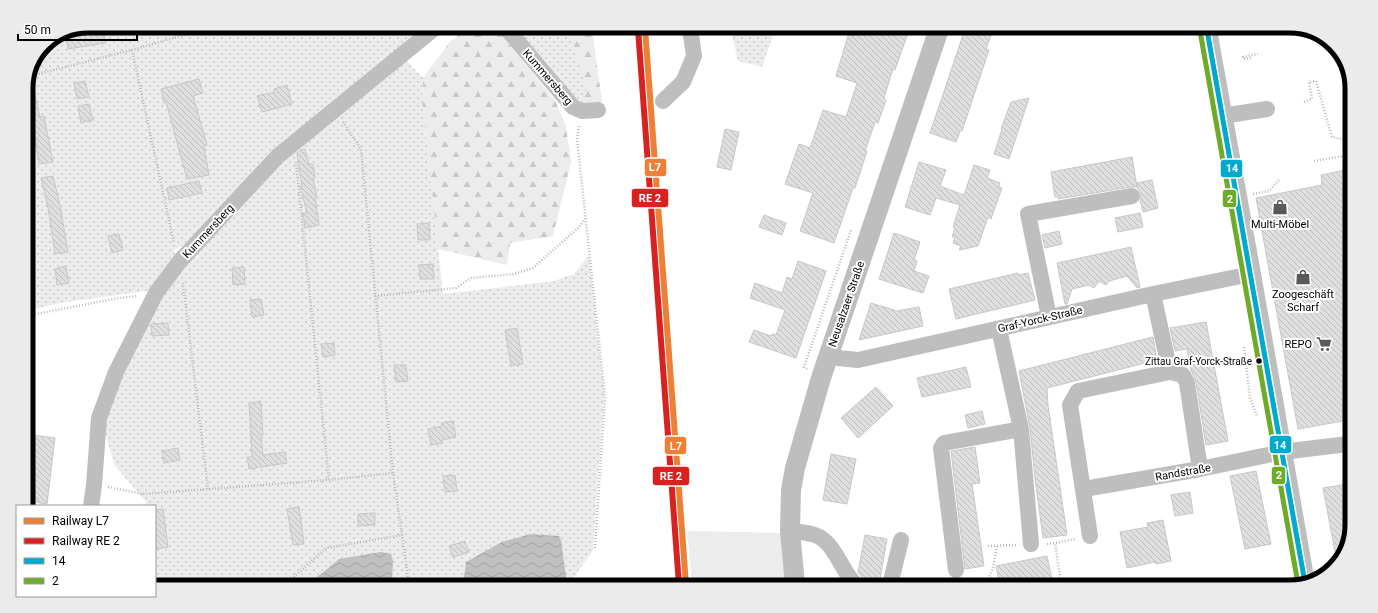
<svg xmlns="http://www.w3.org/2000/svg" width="1378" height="613" viewBox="0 0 1378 613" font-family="Roboto,sans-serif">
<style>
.grass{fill:#ececec}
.forest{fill:url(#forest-firs)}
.park{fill:url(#park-dots)}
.water{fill:url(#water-waves)}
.building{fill:url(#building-back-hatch);stroke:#c7c7c7}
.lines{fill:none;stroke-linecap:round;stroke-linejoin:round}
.path{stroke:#b9b9b9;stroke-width:2.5;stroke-dasharray:1 2;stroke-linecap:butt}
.minor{stroke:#bebebe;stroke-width:16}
.major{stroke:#bebebe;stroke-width:20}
.bus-1-casing{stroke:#fff;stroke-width:8}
.bus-2-casing{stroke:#fff;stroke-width:8}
.bus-1{stroke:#00a9ce;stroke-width:5}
.bus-2{stroke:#6eab28;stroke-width:5}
.rail-1-casing{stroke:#fff;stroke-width:9}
.rail-2-casing{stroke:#fff;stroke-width:9}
.rail-1{stroke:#ed8037;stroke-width:6}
.rail-2{stroke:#d7221f;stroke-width:6}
.bus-dot{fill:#000;stroke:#fff;stroke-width:1.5}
.labels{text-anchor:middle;stroke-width:4;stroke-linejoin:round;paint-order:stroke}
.bus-label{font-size:10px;fill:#000;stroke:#fff;text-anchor:end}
.street-label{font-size:11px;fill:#000;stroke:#fff}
.poi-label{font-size:11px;fill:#000;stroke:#fff}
.rim{fill:none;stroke:#000;stroke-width:5}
.line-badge{stroke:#fff;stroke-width:1.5}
.badge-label{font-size:11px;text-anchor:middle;font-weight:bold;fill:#fff}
</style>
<defs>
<pattern id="forest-firs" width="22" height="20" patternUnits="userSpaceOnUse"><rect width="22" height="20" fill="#ececec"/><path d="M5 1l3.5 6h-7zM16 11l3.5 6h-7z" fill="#c9c9c9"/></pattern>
<pattern id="park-dots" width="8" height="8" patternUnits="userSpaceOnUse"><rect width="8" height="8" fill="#ececec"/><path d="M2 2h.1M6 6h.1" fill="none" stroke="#c9c9c9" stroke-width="1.8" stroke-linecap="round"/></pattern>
<pattern id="water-waves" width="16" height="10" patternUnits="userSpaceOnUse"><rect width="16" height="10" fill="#bfbfbf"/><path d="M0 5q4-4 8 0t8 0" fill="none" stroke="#a2a2a2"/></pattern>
<pattern id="building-back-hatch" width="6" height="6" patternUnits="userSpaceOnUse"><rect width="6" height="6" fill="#dfdfdf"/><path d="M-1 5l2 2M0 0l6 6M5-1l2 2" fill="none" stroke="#bebebe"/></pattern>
</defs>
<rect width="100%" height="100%" fill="#fff"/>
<!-- grass -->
<path class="grass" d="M687 531 784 533 787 585H692Z"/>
<!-- forest -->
<path class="forest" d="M469 27 496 28 555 100 566 127 571 162 553 236 510 243 507 265 438 249 422 101 423 78 449 43Z
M567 28H592L602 102 583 103Z"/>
<!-- park -->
<path class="park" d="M88 26 419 27 422 32 197 238 174 250 177 258 153 290 60 303 26 311V84L44 44Z
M513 28H567L587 88 583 103 563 90Z
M731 29H775L762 67 738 61Z
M405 59 423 78 422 101 443 294 554 281 574 274 589 255 604 394 593 550 569 584 392 583 393 561 339 559 310 583H155V506H146V502L115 466 101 420 158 294 290 149Z"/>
<!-- water -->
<path class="water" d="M531 534 559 536 561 540 567 584H466L464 578 466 562 502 542Z
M381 552 391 554 393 561 392 583H310L339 559Z"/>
<!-- building -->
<path class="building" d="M850 29H866L879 33 881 29H896L908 33 895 70 893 69 884 98 886 100 878 123 875 122 865 151H867L861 170 855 188H853L834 243 800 231 813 193 785 184 799 144 810 148 823 110 846 117 857 83 836 76Z
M965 29 993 30 986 49 989 50 962 131H960L956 142 930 133Z
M104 32 105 43 68 49 67 37Z
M29 77H31L40 117 44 116 53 162 39 164 34 130 30 131 26 114V84Z
M199 79 203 93 193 96 207 145 204 146 209 175 187 179 166 102 164 103 161 89Z
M85 81 89 97 77 99 74 83Z
M287 85 292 104 262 112 257 96 275 92 274 89Z
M1029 98 1009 159 994 154 1002 129H1001L1011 102Z
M89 104 93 120 81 123 78 106Z
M725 129 739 132 731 170 717 167Z
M305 149 309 164H313L315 178H313L317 197H315L319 225 305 228 303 213H307L300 186H302L297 153 301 150Z
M1132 157 1137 187H1130L1058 199V197H1055L1051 172Z
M919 162 946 170 940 186 964 195 974 165 990 170 987 178 1000 183 999 187 1002 188 991 219 988 217 978 246 959 250 961 246 953 243 955 237H952L955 228 953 227 960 205 936 198 930 215 905 207Z
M1351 169 1349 420 1298 429 1256 198 1322 185 1321 175Z
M53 176 60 205 68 252 55 254 48 208 41 178Z
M1152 180 1158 208 1143 212 1140 200 1141 194 1138 189 1137 183Z
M199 181 202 193 169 200 167 188Z
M1140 213 1143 227 1118 232 1115 218Z
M764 215 786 223 782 235 759 227Z
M429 223 430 240H418L417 224Z
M1059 231 1062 244 1045 248 1042 235Z
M894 233 920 242 914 260 917 261 914 271 929 276 923 293 879 279Z
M119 234 123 250 112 253 108 236Z
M1131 247 1140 287 1137 288 1127 276 1109 281 1106 285 1099 281 1094 288 1089 285 1072 289 1067 304H1065L1057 263Z
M798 261 826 271 796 358 749 342 754 330 771 336 772 334 776 335 785 310 750 298 755 283 782 293 787 277 792 279Z
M433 264 434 279H420L419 265Z
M66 266 69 283 57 285 55 269Z
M244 267 245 284 233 285 232 268Z
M1018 273V275L1028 273 1035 300 956 319 949 289Z
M261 299 264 315 252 317 250 300Z
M871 303 897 311 919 307 923 326 859 340Z
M1206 322 1228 441 1206 445 1196 382 1191 370 1187 349 1175 351 1170 328Z
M168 323 169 335 152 336 151 324Z
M517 328 523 364 511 366 505 330Z
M1153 337 1156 355 1151 356 1153 361 1047 388 1048 405 1067 535 1043 538 1035 478 1030 428 1019 371Z
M334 343 335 355 323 357 321 344Z
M394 365H406L408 381 396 382Z
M966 367 971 387 922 397 917 378Z
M876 387 893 406 858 438 841 418Z
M261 401 263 435H261L263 455 285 452 287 463 249 469 247 457H252L249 403Z
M982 411 985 424 968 428 965 415Z
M453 421 456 437 442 440 443 443 431 445 428 429 442 426 441 423Z
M32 435 55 438 47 504 26 501V483Z
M975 447 980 483 972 484 984 566 965 569 951 451Z
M178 448 180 460 164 463 162 451Z
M831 454 856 459 847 504 823 500Z
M1256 471 1271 544 1245 549 1230 476Z
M455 475 457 491 445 492 443 476Z
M1348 484 1347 549 1337 562 1323 488Z
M1190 492 1193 513 1175 516 1171 495Z
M299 507 304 544 293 545 287 509Z
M163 509 168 547 156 549 155 510Z
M375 513V525L358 526V514Z
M1163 520 1171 561 1156 564 1155 562 1127 568 1120 532 1148 527 1147 523Z
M865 535 887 539 879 585 865 582 858 572Z
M465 541 469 552 453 557 449 546Z
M1047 556 1052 579 1017 586H1000L996 566Z"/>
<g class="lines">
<!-- path -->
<path class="path" d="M132 50 174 243
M1251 58 1244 59 1243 57 1258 54
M30 76 132 50 215 26
M1304 102 1312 99 1309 82 1316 81 1332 137 1345 140 1351 144
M343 122 361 149 393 473 409 584
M579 126 577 139 605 396 595 548
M1314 161 1344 156 1346 169
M296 162 329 480
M1253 194 1269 191 1279 180
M183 283 208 489
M375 296 456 288 471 278 514 274 533 268 578 228 586 218
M26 316 113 299 137 296
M1244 347 1250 398 1257 416
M807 369 804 367 851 230
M108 487 143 494 329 480 393 473
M1047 544 1055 543 1075 539
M988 546 1016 545
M287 583 326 548 402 535
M1040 584 1057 581 1060 577 1055 543
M975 586C994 583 994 561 997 546"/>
<!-- minor -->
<path class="minor" d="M506 28 573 107 582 111 598 110
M663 101 683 82 694 56 690 28
M1222 116 1267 109
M1153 294 1170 372
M1049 317 1028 214 1132 196
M999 329 1021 429 1031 544
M828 357 858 360 1153 294 1251 274
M1084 489 1200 469 1282 452 1348 444
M91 506 94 485 99 418 116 372 156 293 180 261 278 156 436 27
M790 531C798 532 808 532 815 535 835 542 841 571 856 585
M1090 536 1070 405 1078 391 1170 372 1183 375 1187 383 1200 469
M956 570 941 448 944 443 1021 429
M890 585 901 540"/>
<!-- major -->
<path class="major" d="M1207 30 1251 274 1305 583
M795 585 790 531 791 490 795 468 821 378 939 29"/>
<defs>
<path id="bus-1" d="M1207 30 1305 583"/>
<path id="bus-2" d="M1200 31 1298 584"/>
</defs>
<!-- bus-1 casing -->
<use href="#bus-1" class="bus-1-casing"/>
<!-- bus-2 casing -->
<use href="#bus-2" class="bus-2-casing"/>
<!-- bus-1 -->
<use href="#bus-1" class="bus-1"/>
<!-- bus-2 -->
<use href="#bus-2" class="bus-2"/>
<defs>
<path id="rail-1" d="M645 28 686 585"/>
<path id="rail-2" d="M638 29 679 585"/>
</defs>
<!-- rail-1 casing -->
<use href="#rail-1" class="rail-1-casing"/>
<!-- rail-2 casing -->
<use href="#rail-2" class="rail-2-casing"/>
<!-- rail-1 -->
<use href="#rail-1" class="rail-1"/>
<!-- rail-2 -->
<use href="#rail-2" class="rail-2"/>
</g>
<!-- icons -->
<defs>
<symbol id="shop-bare" viewBox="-9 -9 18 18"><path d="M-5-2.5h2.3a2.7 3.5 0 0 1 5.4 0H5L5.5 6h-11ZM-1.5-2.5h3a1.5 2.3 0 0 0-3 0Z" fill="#595959" stroke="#fff" stroke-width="2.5" paint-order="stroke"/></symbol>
<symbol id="supermarket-bare" viewBox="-9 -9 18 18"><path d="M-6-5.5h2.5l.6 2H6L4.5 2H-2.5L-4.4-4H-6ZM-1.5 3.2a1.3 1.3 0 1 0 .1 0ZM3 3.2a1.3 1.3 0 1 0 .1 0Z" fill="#595959" stroke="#fff" stroke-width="2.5" paint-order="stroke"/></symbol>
</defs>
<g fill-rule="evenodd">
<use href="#shop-bare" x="1269" y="196" width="22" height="22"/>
<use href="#shop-bare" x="1292" y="266" width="22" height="22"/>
<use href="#supermarket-bare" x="1313" y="333" width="22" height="22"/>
</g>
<!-- markers -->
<circle class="bus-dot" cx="1259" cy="361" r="3.5"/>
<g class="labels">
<!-- bus labels -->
<g class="bus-label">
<text x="1252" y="365">Zittau Graf-Yorck-Straße</text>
</g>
<!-- street labels -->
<g class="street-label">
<text transform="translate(548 77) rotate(49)" y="4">Kummersberg</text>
<text transform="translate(208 231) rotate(-47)" y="4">Kummersberg</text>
<text transform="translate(846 304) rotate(-71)" y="4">Neusalzaer Straße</text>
<text transform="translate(1040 319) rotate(-13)" y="4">Graf-Yorck-Straße</text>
<text transform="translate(1183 472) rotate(-10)" y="4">Randstraße</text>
</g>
<!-- poi labels -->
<g class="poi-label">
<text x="1280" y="228">Multi-Möbel</text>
<text x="1303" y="298">Zoogeschäft<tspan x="1303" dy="13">Scharf</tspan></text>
<text x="1312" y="348" text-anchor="end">REPO</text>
</g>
</g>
<!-- crop -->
<path d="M0 0H1378V613H0ZM88 33H1290A55 55 0 0 1 1345 88V525A55 55 0 0 1 1290 580H88A55 55 0 0 1 33 525V88A55 55 0 0 1 88 33Z" fill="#ebebeb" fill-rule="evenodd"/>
<path class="rim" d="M88 33H1290A55 55 0 0 1 1345 88V525A55 55 0 0 1 1290 580H88A55 55 0 0 1 33 525V88A55 55 0 0 1 88 33Z"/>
<g class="line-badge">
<rect x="644" y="158" width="23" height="19" rx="4" fill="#ed8037"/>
<rect x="1220" y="159" width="23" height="19" rx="4" fill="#00a9ce"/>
<rect x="631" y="188" width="38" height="20" rx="4" fill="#d7221f"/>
<rect x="1222" y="189" width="15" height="19" rx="4" fill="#6eab28"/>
<rect x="1269" y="435" width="23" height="19" rx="4" fill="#00a9ce"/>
<rect x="664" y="436" width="23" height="19" rx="4" fill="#ed8037"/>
<rect x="1271" y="466" width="15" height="19" rx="4" fill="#6eab28"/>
<rect x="652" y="466" width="38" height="20" rx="4" fill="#d7221f"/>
</g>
<g class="badge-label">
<text x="655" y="171">L7</text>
<text x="1232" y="172">14</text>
<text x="650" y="202">RE 2</text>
<text x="1230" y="203">2</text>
<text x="1280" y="449">14</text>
<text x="676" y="450">L7</text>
<text x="1279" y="479">2</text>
<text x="671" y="480">RE 2</text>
</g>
<!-- legend -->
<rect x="16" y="505" width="140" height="92" fill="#ffffff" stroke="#999999"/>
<rect x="24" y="518" width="20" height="6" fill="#ed8037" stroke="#999999"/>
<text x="52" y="525" font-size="12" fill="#000000">Railway L7</text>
<rect x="24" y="538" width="20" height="6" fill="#d7221f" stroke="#999999"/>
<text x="52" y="545" font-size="12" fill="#000000">Railway RE 2</text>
<rect x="24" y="558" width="20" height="6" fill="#00a9ce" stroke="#999999"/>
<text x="52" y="565" font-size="12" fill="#000000">14</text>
<rect x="24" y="578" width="20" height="6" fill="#6eab28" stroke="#999999"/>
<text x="52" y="585" font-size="12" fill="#000000">2</text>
<!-- scale -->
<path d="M18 34v6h119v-6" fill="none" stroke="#000000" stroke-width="2"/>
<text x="24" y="34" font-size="12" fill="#000000" stroke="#ffffff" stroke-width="3" paint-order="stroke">50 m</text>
</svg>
